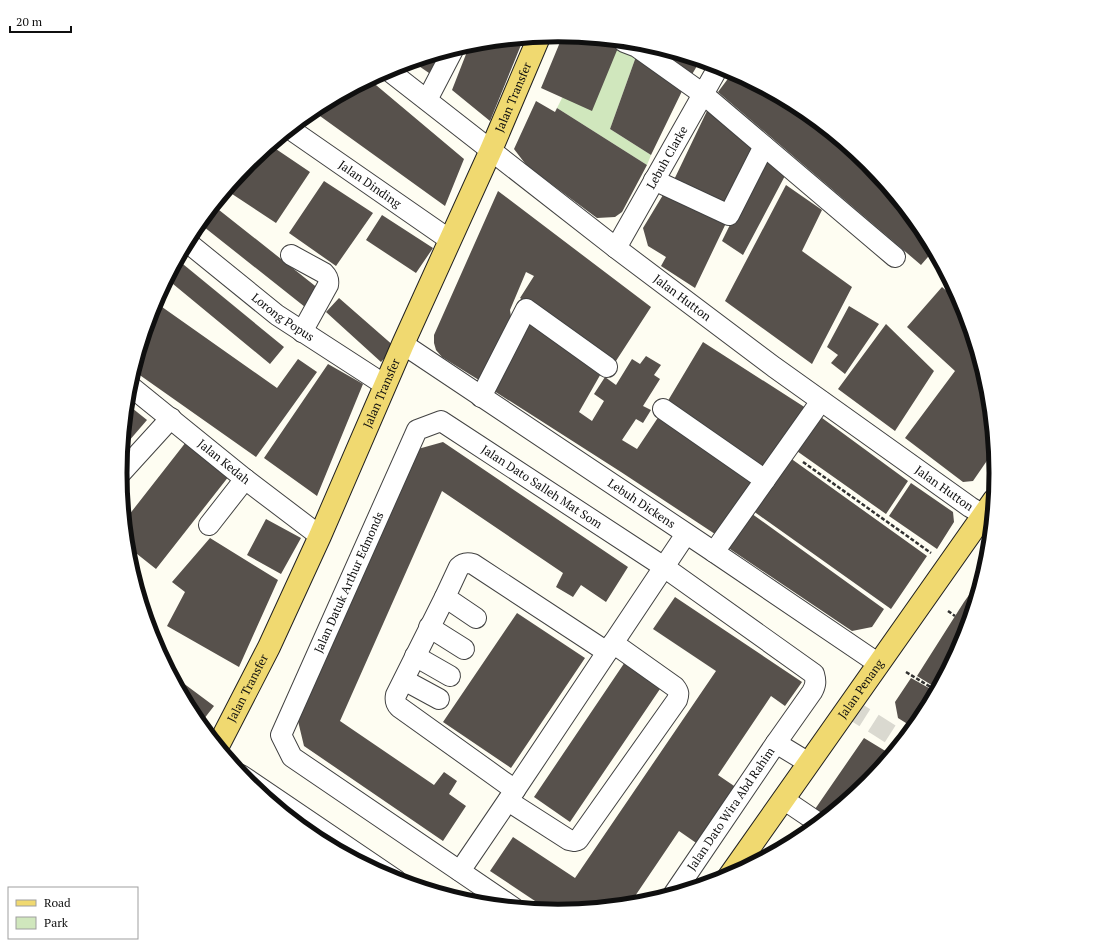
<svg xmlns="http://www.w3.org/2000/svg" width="1117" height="947" viewBox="0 0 1117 947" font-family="'PT Serif',serif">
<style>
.green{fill:#d0e7bd}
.building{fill:#57514c}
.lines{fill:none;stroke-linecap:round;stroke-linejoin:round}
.minor-tunnel{stroke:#dad9d0;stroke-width:20;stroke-dasharray:20 10;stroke-linecap:butt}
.minor-casing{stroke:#424242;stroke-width:22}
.major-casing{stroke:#202020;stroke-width:24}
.path{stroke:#313131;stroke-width:2.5;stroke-dasharray:4 2;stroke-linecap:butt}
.minor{stroke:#fff;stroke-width:20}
.major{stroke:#f0d970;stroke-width:22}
.labels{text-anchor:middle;stroke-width:4;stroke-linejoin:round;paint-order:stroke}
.street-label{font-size:12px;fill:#0f0f0f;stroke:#fff}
.rim{fill:none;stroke:#0f0f0f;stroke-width:5}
</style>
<rect width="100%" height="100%" fill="#fefdf2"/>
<!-- green -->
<path class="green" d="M620 43 638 51 610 129 651 155 647 165 557 108 562 98Z"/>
<!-- building -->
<path class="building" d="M563 35 616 41 620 43 592 111 541 88Z
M512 40 521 45 490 121 452 90 470 44Z
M654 47 700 61 691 76 653 50Z
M638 51 685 85 651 155 610 129Z
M444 52 429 73 413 62 439 54Z
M733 72 799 107 874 170 923 230 934 250 921 265 718 92Z
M370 80 464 159 445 206 313 111Z
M536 101 555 112 557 108 647 165 622 212 615 217 597 218 527 166 514 149Z
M712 109 758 145 726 209 672 184 707 111Z
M270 145 310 172 276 223 226 190 249 163Z
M765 154 787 172 743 255 722 241Z
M324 181 373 213 336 266 289 233Z
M786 185 822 210 802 251 852 287 812 364 725 301Z
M666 190 728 219 695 288 661 266 666 257 648 246 643 228Z
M498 191 651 307 614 364 520 298 534 276 526 272 510 310 512 324 482 382 442 357 436 350 434 343V335Z
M214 206 319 289 305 307 199 223Z
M382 215 433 248 416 273 366 240Z
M938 259 945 271 935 263Z
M178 260 284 347 270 364 167 279Z
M942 287 964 306 989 388 995 449 973 481 963 482 905 438 955 371 907 327Z
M339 298 395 347 381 362 326 312Z
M155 302 277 388 298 359 317 372 256 457 134 371Z
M849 306 879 324 845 374 831 363 838 355 827 347Z
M528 318 603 370 579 412 592 421 604 401 594 394 605 377 616 385 632 359 640 364 646 356 661 365 654 375 660 379 643 406 651 410 643 423 636 419 622 440 637 449 661 413 749 476 752 486 718 536 621 472 491 389Z
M886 324 934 371 895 431 838 389Z
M703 342 809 410 773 461 760 466 666 404Z
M328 364 363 384 317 496 264 458Z
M127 404 147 420 122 449Z
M818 415 908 481 886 514 794 449Z
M186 442 229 476 156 569 127 546 125 520Z
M443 442 628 567 606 602 581 585 573 597 556 587 563 573 442 491 340 721 434 785 444 772 457 781 449 794 466 806 443 841 304 746 298 721 418 449Z
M786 455 927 556 891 609 749 508Z
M911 483 953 512 954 522 937 549 889 516Z
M748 511 884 609 872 627 852 631 724 545Z
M266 519 301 538 281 574 247 555Z
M210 538 278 580 239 667 167 626 185 592 172 582Z
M984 574 964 642 938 689 917 676 964 602Z
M675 597 802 682 785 706 771 696 718 775 740 790 702 847 679 831 629 905 558 912 550 911 490 871 513 837 575 878 716 671 653 629Z
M517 613 585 658 511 768 443 722Z
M625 662 662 686 570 822 534 797Z
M171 674 214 706 200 724 194 717Z
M911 678 936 692 923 717 914 728 898 718 895 702Z
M864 738 892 755 868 784 825 820 813 812Z"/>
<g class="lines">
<!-- minor-tunnel -->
<path class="minor-tunnel" d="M848 707 903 742"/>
<defs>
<g id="minor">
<path d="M624 42 637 47 703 94 895 257"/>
<path id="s1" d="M388 70 616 248 774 367 970 507 992 520"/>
<path d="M427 100 453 50"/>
<path id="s2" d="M290 129 450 240"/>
<path d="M654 180 729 215 764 146"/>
<path id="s3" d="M187 242 277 315 385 385"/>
<path id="s4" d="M616 248 719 66"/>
<path d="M291 255 324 273C328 277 329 280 328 285L302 332"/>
<path id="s5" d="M403 344 714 552 879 664"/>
<path id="s6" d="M129 385 245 479 320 536"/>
<path d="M481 397 526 309 607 367"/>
<path d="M663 409 765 480"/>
<path d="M120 474 171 418"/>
<path d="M209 525 245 479"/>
<path d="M714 552 821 401"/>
<path d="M445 597 396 695C395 700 395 703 399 707L515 790"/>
<path d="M476 618 445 597 459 567C463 563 466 562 473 564L607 652"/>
<path d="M429 627 464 649"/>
<path d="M415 656 450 676"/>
<path d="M404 680 439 699"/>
<path d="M776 743 809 763"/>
<path d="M241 775 396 880"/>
<path d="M783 799 820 824"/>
<path d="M508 801 569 840 574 841 578 840 677 700C679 694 679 692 675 687L613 643"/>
<path d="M460 871 515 790 686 534"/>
<path id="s7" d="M514 908 292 757 281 735 417 430 441 421 664 567 814 674C816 681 816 685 812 692L776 743 673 895"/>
</g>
<g id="major">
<path id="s8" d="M218 746 269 647 320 536 403 344 491 150 539 37"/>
<path id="s9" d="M728 878 994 500"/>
</g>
</defs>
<!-- minor casing -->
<use href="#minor" class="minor-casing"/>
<!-- major casing -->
<use href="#major" class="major-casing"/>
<!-- path -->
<path class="path" d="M803 462 931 553
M948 611 955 616
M906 672 937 691"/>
<!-- minor -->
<use href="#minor" class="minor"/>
<!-- major -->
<use href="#major" class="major"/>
</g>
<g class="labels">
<!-- street labels -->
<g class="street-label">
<text dy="4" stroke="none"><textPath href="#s8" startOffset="713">Jalan Transfer</textPath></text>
<text dy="4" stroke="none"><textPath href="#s4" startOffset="104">Lebuh Clarke</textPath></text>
<text dy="4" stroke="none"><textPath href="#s2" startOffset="97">Jalan Dinding</textPath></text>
<text dy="4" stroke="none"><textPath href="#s1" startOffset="372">Jalan Hutton</textPath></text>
<text dy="4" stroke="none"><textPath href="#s3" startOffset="122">Lorong Popus</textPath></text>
<text dy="4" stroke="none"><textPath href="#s8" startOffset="389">Jalan Transfer</textPath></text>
<text dy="4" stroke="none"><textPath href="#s6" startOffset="122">Jalan Kedah</textPath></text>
<text dy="4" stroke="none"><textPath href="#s7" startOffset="773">Jalan Dato Salleh Mat Som</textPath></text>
<text dy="4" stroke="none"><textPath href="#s1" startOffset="696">Jalan Hutton</textPath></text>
<text dy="4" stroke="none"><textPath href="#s5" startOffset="287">Lebuh Dickens</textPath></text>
<text dy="4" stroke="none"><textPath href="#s7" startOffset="460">Jalan Datuk Arthur Edmonds</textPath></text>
<text dy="4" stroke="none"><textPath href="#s8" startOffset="65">Jalan Transfer</textPath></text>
<text dy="4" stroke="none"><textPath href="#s9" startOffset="231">Jalan Penang</textPath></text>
<text transform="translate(731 809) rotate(-56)" y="4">Jalan Dato Wira Abd Rahim</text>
</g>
</g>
<!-- crop -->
<path d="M0 0H1117V947H0ZM127 473a431 431 0 1 1 862 0a431 431 0 1 1-862 0Z" fill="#fff" fill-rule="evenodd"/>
<path class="rim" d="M127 473a431 431 0 1 1 862 0a431 431 0 1 1-862 0Z"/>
<!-- legend -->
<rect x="8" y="887" width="130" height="52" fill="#ffffff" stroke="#9f9f9f"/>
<rect x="16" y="900" width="20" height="6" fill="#f0d970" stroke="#9f9f9f"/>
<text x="44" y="907" font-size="12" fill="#0f0f0f">Road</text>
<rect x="16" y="917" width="20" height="12" fill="#d0e7bd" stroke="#9f9f9f"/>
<text x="44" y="927" font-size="12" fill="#0f0f0f">Park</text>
<!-- scale -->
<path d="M10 26v6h61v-6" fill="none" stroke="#0f0f0f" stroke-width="2"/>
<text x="16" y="26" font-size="12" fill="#0f0f0f" stroke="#ffffff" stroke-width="3" paint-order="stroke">20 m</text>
</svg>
